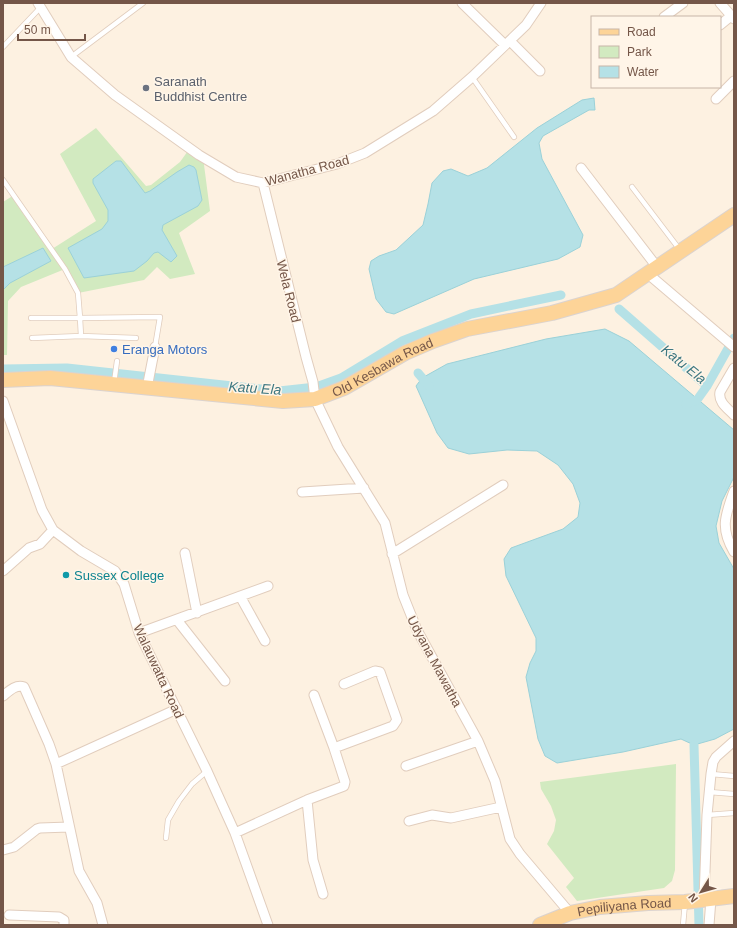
<svg xmlns="http://www.w3.org/2000/svg" width="737" height="928" viewBox="0 0 737 928" font-family="Arial,sans-serif">
<style>
.green{fill:#d2eac0}
.water{fill:#b5e1e6;stroke:#9bd1d8}
.lines{fill:none;stroke-linecap:round;stroke-linejoin:round}
.canal{stroke:#b5e1e6;stroke-width:9}
.lane-casing{stroke:#e1cdbd;stroke-width:6}
.street-casing{stroke:#e1cdbd;stroke-width:11}
.primary-casing{stroke:#dbd3cf;stroke-width:16}
.lane{stroke:#fff;stroke-width:4.5}
.street{stroke:#fff;stroke-width:9}
.primary{stroke:#fdd498;stroke-width:14}
.worship-dot{fill:#6b7280;stroke:#fff5e8;stroke-width:1.5}
.shop-dot{fill:#3f7fe0;stroke:#fff5e8;stroke-width:1.5}
.culture-dot{fill:#0f9aa8;stroke:#fff5e8;stroke-width:1.5}
.labels{text-anchor:middle;stroke-width:3;stroke-linejoin:round;paint-order:stroke}
.worship-label{font-size:13px;fill:#5b616d;stroke:#fff5e8;text-anchor:start}
.street-label{font-size:13px;fill:#745648;stroke:#fff5e8}
.shop-label{font-size:13px;fill:#366cbe;stroke:#fff5e8;text-anchor:start}
.culture-label{font-size:13px;fill:#0d838f;stroke:#fff5e8;text-anchor:start}
.water-label{font-size:14px;font-style:italic;fill:#3e7882;stroke:#fff5e8}
</style>
<rect width="100%" height="100%" fill="#fdf1e1"/>
<!-- green -->
<path class="green" d="M96 128 146 186 151 185 180 162 190 148 203 157 210 211 179 233 195 274 170 279 157 267 144 280 78 293 65 269 21 287 8 301 7 355H3V202L14 195 52 249 96 221 60 154Z
M676 764 675 870 672 881 664 888 577 901 566 887 574 878 547 844 554 831 556 820 551 806 541 789 540 782Z"/>
<!-- water -->
<path class="water" d="M594 98 595 110H589L543 136 539 143 542 159 583 235 580 247 558 259 474 279 394 314 386 312 376 299 369 269 371 261 379 256 396 250 423 225 428 204 432 183 443 171 451 169 468 176 487 168 537 128 582 100Z
M116 161H121L145 193 150 191 177 172 189 165 194 167 196 170 202 200 198 206 163 225 162 230 177 256 171 262 158 252 154 253 147 261 134 271 84 278 68 248 102 229 108 221V210L93 183V179Z
M43 248 51 261 10 283 3 290V267Z
M605 329 629 341 734 430V477L722 501 716 526 719 543 734 569V729L715 739 694 745 681 739 623 752 557 763 545 756 538 739 526 677 530 663 536 651V638L506 576 504 559 511 548 563 529 578 517 580 503 573 484 558 465 537 451 507 450 469 454 448 448 437 433 416 386 422 378 447 364 546 339Z"/>
<g class="lines">
<!-- canal -->
<path class="canal" d="M619 309 707 386 734 338
M3 369 67 368 279 391 316 387 341 378 402 341 471 314 561 295
M418 373 429 386
M686 404 697 400 707 386
M694 745 699 925"/>
<defs>
<path id="lane" d="M3 47 40 8
M71 57 143 3
M472 77 514 137
M3 180 65 269 78 293 80 318 160 317 155 347
M632 187 680 250
M31 318H80L81 336 136 338
M32 338 81 336
M114 383 117 361
M711 774 734 776
M709 792 734 794
M707 815 734 813
M166 838 168 820 179 801 192 784 207 771
M683 925 685 903"/>
<path id="street" d="M38 3 71 57 115 95 199 155 236 177 263 183 337 164 365 153 433 111 472 77 526 25 541 3
M462 3 505 45
M720 3 734 19
M664 17 683 3
M720 25 731 16
M510 41 540 71
M716 99 734 81
M581 168 657 267
M263 183 306 357 313 382 315 399 338 447 385 523 403 595 417 630 478 741 495 781 510 839 520 854 570 913
M647 273 734 347
M734 368 720 392C718 402 727 408 734 415
M147 388 155 347
M3 401 42 510 53 530 81 551 115 571 124 584 139 633 207 771 235 833 268 925
M734 491C725 516 720 528 734 552
M302 492 364 488
M185 553 197 613
M392 554 503 485
M3 571 29 548 40 544 53 530
M240 596 265 641
M177 620 225 681
M139 633 268 586
M3 696C9 691 16 684 24 687L49 744 56 764 79 871 97 903 103 925
M334 748 393 726 397 720 380 672 375 671 344 684
M56 764 177 709
M406 766 478 741
M307 800 313 860 323 894
M409 821 432 815 451 818 501 807
M235 833 307 800 344 786 345 782 334 748 314 695
M3 850 14 847 37 829 40 828 69 827
M704 900 707 815 711 774 713 762 716 757 734 741
M9 915 59 917 64 920V925
M709 925 711 899"/>
<g id="primary">
<path id="s1" d="M3 380 50 378 283 401 315 399 344 388 405 353 433 341 467 329 552 313 616 295 734 215"/>
<path id="s2" d="M540 925 570 913 600 907 648 903 685 902 734 896"/>
</g>
</defs>
<!-- lane casing -->
<use href="#lane" class="lane-casing"/>
<!-- street casing -->
<use href="#street" class="street-casing"/>
<!-- primary casing -->
<use href="#primary" class="primary-casing"/>
<!-- lane -->
<use href="#lane" class="lane"/>
<!-- street -->
<use href="#street" class="street"/>
<!-- primary -->
<use href="#primary" class="primary"/>
</g>
<!-- markers -->
<circle class="worship-dot" cx="146" cy="88" r="4"/>
<circle class="shop-dot" cx="114" cy="349" r="4"/>
<circle class="culture-dot" cx="66" cy="575" r="4"/>
<g class="labels">
<!-- worship labels -->
<g class="worship-label">
<text x="154" y="86">Saranath<tspan x="154" dy="15">Buddhist Centre</tspan></text>
</g>
<!-- street labels -->
<g class="street-label">
<text transform="translate(307 170) rotate(-15)" y="5">Wanatha Road</text>
<text transform="translate(289 291) rotate(76)" y="5">Wela Road</text>
<text dy="5" stroke="none"><textPath href="#s1" startOffset="388">Old Kesbawa Road</textPath></text>
<text transform="translate(435 661) rotate(62)" y="5">Udyana Mawatha</text>
<text transform="translate(159 671) rotate(65)" y="5">Walauwatta Road</text>
<text dy="5" stroke="none"><textPath href="#s2" startOffset="87">Pepiliyana Road</textPath></text>
</g>
<!-- shop labels -->
<g class="shop-label">
<text x="122" y="354">Eranga Motors</text>
</g>
<!-- culture labels -->
<g class="culture-label">
<text x="74" y="580">Sussex College</text>
</g>
<!-- water labels -->
<g class="water-label">
<text transform="translate(684 364) rotate(39)" y="5">Katu Ela</text>
<text transform="translate(255 388) rotate(4)" y="5">Katu Ela</text>
</g>
</g>
<!-- border -->
<rect width="737" height="928" fill="none" stroke="#745648" stroke-width="8"/>
<!-- legend -->
<rect x="591" y="16" width="130" height="72" fill="#fff5e8" stroke="#c7b5a8"/>
<rect x="599" y="29" width="20" height="6" fill="#fdd498" stroke="#c7b5a8"/>
<text x="627" y="36" font-size="12" fill="#745648">Road</text>
<rect x="599" y="46" width="20" height="12" fill="#d2eac0" stroke="#c7b5a8"/>
<text x="627" y="56" font-size="12" fill="#745648">Park</text>
<rect x="599" y="66" width="20" height="12" fill="#b5e1e6" stroke="#c7b5a8"/>
<text x="627" y="76" font-size="12" fill="#745648">Water</text>
<!-- north arrow -->
<g transform="translate(701 892) rotate(233)" stroke="#fff5e8" stroke-width="3" paint-order="stroke">
<path d="M0-3L7 15L0 10L-7 15Z" fill="#745648"/>
<text y="-6" font-size="11" font-weight="bold" text-anchor="middle" fill="#745648">N</text>
</g>
<!-- scale -->
<path d="M18 34v6h67v-6" fill="none" stroke="#745648" stroke-width="2"/>
<text x="24" y="34" font-size="12" fill="#745648" stroke="#fff5e8" stroke-width="3" paint-order="stroke">50 m</text>
</svg>
